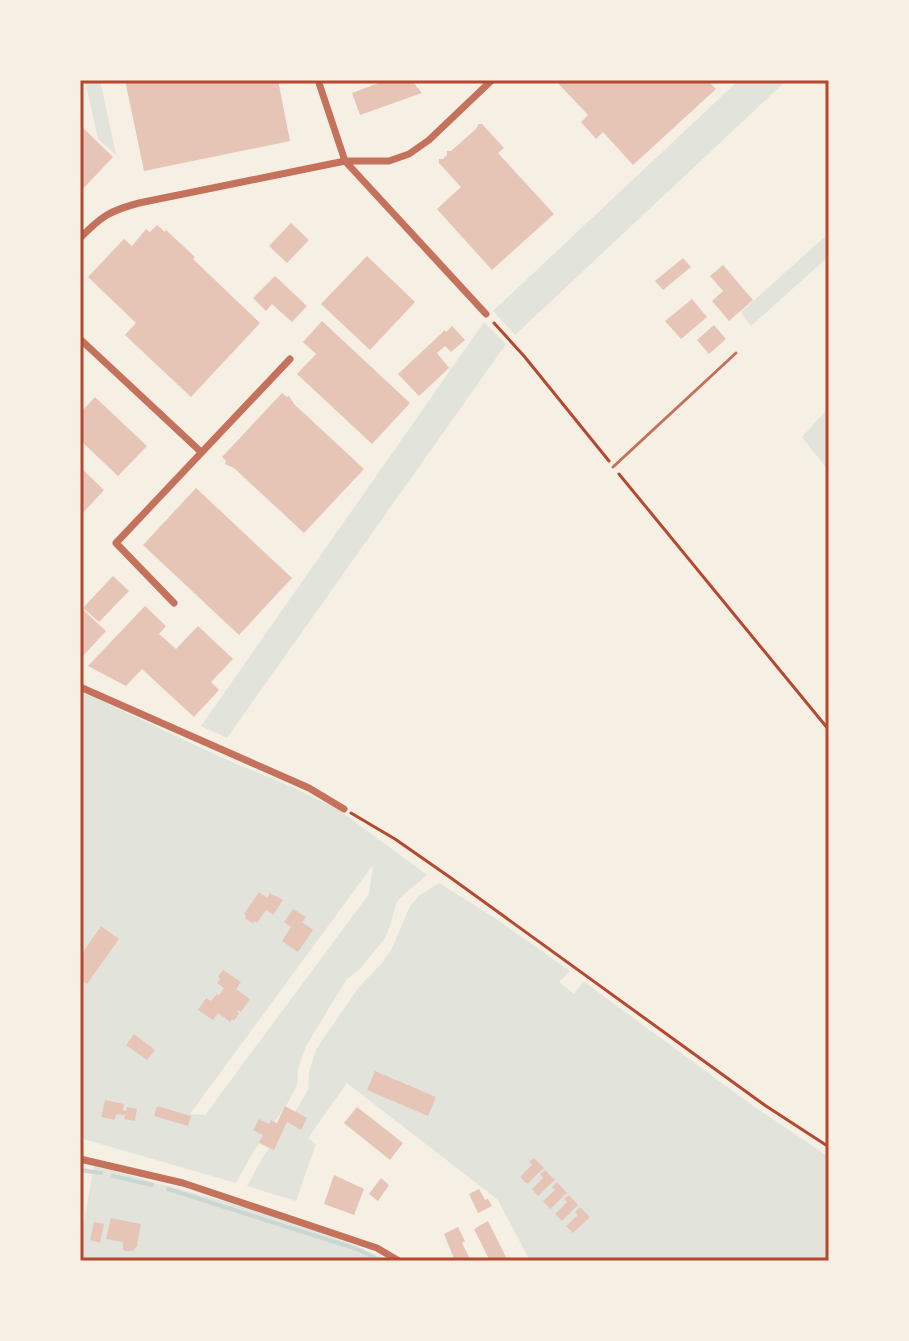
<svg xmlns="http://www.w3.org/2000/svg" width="909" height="1341" viewBox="0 0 909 1341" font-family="'DejaVu Sans',sans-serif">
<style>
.green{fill:#e2e4dc;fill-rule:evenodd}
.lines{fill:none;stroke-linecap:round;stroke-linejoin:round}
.stream{stroke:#c9d6d2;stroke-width:4}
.building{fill:#e6c5b7}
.path{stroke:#b5482f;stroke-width:3}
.service{stroke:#c5725c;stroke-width:3}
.minor{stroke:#c5725c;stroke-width:7}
.neatline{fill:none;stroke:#b5482f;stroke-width:3}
</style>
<rect width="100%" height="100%" fill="#f6efe4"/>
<!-- green -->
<path class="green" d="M85 80H100L116 155 98 139Z
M739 80H787L515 335 493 311Z
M829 233V256L751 326 741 312Z
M484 322 506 344 227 738 201 726Z
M829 407V471L802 437Z
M80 693 93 697 225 759 290 786 339 810 427 875 400 898 396 904 390 926 385 938 361 968 347 979 340 990 306 1046 298 1069 297 1086 289 1101 253 1152 236 1183 80 1138ZM373 865 369 894 205 1115 190 1114Z
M439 883 495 918 570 971 559 982 574 994 583 981 749 1103 829 1157V1261H530L498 1200 347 1083 308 1138 316 1144 296 1201 247 1186 262 1158 298 1107 308 1090 309 1072 316 1050 323 1039 359 987 382 963 392 948 410 906 420 895Z
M94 1166C193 1193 296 1217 390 1261H80V1243Z"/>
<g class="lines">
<!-- stream -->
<path class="stream" d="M80 1170 101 1173
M113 1176 152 1185
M168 1189 357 1249 381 1261"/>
</g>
<!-- building -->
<path class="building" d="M125 80H278L290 141 144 171Z
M387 80H411L422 93 360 115 352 93Z
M555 80H707L716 89 633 165 603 132 596 139 581 122 588 115Z
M478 124H482L504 148 498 153 554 214 492 270 437 209 461 187 439 163V159H443L447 155V151H451L477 128Z
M80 125 113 157 80 192Z
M291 223 309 240 287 263 269 246Z
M157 225 165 232 166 230 195 257 193 259 260 323 191 397 125 335 136 323 88 277 124 239 132 246 146 229 150 232Z
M367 256 415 302 370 350 321 304Z
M683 258 691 267 663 290 655 281Z
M723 265 753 300 729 321 712 301 723 291 710 276Z
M275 276 307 306 292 322 272 304 266 311 253 298Z
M692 299 707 317 681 339 665 321Z
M322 321 410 403 372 444 297 374 316 354 303 342Z
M714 325 726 339 709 354 697 340Z
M452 326 465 340 451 352 445 346 437 353 449 368 419 396 398 374 445 330 446 332Z
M282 393 287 397 289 396 294 404 364 469 304 533 234 468 225 464 226 461 222 457Z
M95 397 147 446 118 476 80 440V413Z
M80 467 104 490 80 516Z
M196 488 292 578 239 635 143 545Z
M113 576 129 591 99 622 83 608Z
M145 606 166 626 159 634 176 649 198 626 233 659 211 682 219 690 194 717 142 669 126 686 88 666Z
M80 607 106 631 80 659Z
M259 892 267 898 270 893 283 900 273 915 266 910 257 923 254 921 253 924 245 918 246 916 244 914Z
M293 909 306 917 302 922 313 930 298 952 282 941 291 927 284 922Z
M101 926 119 939 87 984 80 979V956Z
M223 970 241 982 236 989 250 999 241 1012 238 1010 237 1012 239 1013 234 1021 232 1019 230 1022 218 1013 213 1020 198 1010 206 998 211 1001 217 994 219 995 224 988 217 983 220 979 218 977Z
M134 1034 155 1050 147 1060 126 1045Z
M375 1071 436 1097 428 1116 367 1090Z
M105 1100 124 1104 123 1110 126 1111 127 1107 137 1109 135 1121 124 1119 125 1115H122L116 1114 115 1120 101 1117Z
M157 1106 191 1116 188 1126 154 1116Z
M285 1106 307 1118 301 1130 287 1122 274 1150 259 1143 263 1135 253 1130 259 1119 269 1124 271 1120 277 1123Z
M357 1107 403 1143 390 1160 344 1123Z
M534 1158 544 1168 527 1184 520 1177 532 1165 529 1162Z
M545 1170 555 1180 538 1196 532 1189 543 1178 540 1174Z
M334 1175 364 1189 354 1215 324 1204Z
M381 1178 389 1185 378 1201 369 1194Z
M557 1182 567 1193 550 1209 543 1201 555 1190 552 1187Z
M479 1189 485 1200 488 1199 492 1206 478 1213 469 1194Z
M569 1195 578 1205 562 1221 555 1214 567 1202 564 1199Z
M580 1207 590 1217 573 1233 566 1226 578 1215 575 1212Z
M111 1218 141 1224 137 1246 133 1251H125L123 1249V1242L106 1239Z
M488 1221 508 1261H490L474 1229Z
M94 1222 104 1224 100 1243 90 1240Z
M458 1227 465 1241 462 1243 470 1259 466 1261H455L444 1234Z"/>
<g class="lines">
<!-- path -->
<path class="path" d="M494 323 524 356 609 461
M619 474 829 730
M351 813 395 839 451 878 766 1106 829 1147"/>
<!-- service -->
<path class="service" d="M613 467 736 353"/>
<!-- minor -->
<path class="minor" d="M318 80 345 161 486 314
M80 238C102 216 109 211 139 203L345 161H389L409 154 429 140 492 80
M80 339 200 451
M174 603 116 543 290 359
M80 687 309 788 344 809
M80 1159 183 1183 377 1248 399 1261"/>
</g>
<!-- border -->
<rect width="909" height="1341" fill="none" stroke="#f6efe4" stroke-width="164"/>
<rect x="82" y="82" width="745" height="1177" class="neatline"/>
</svg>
